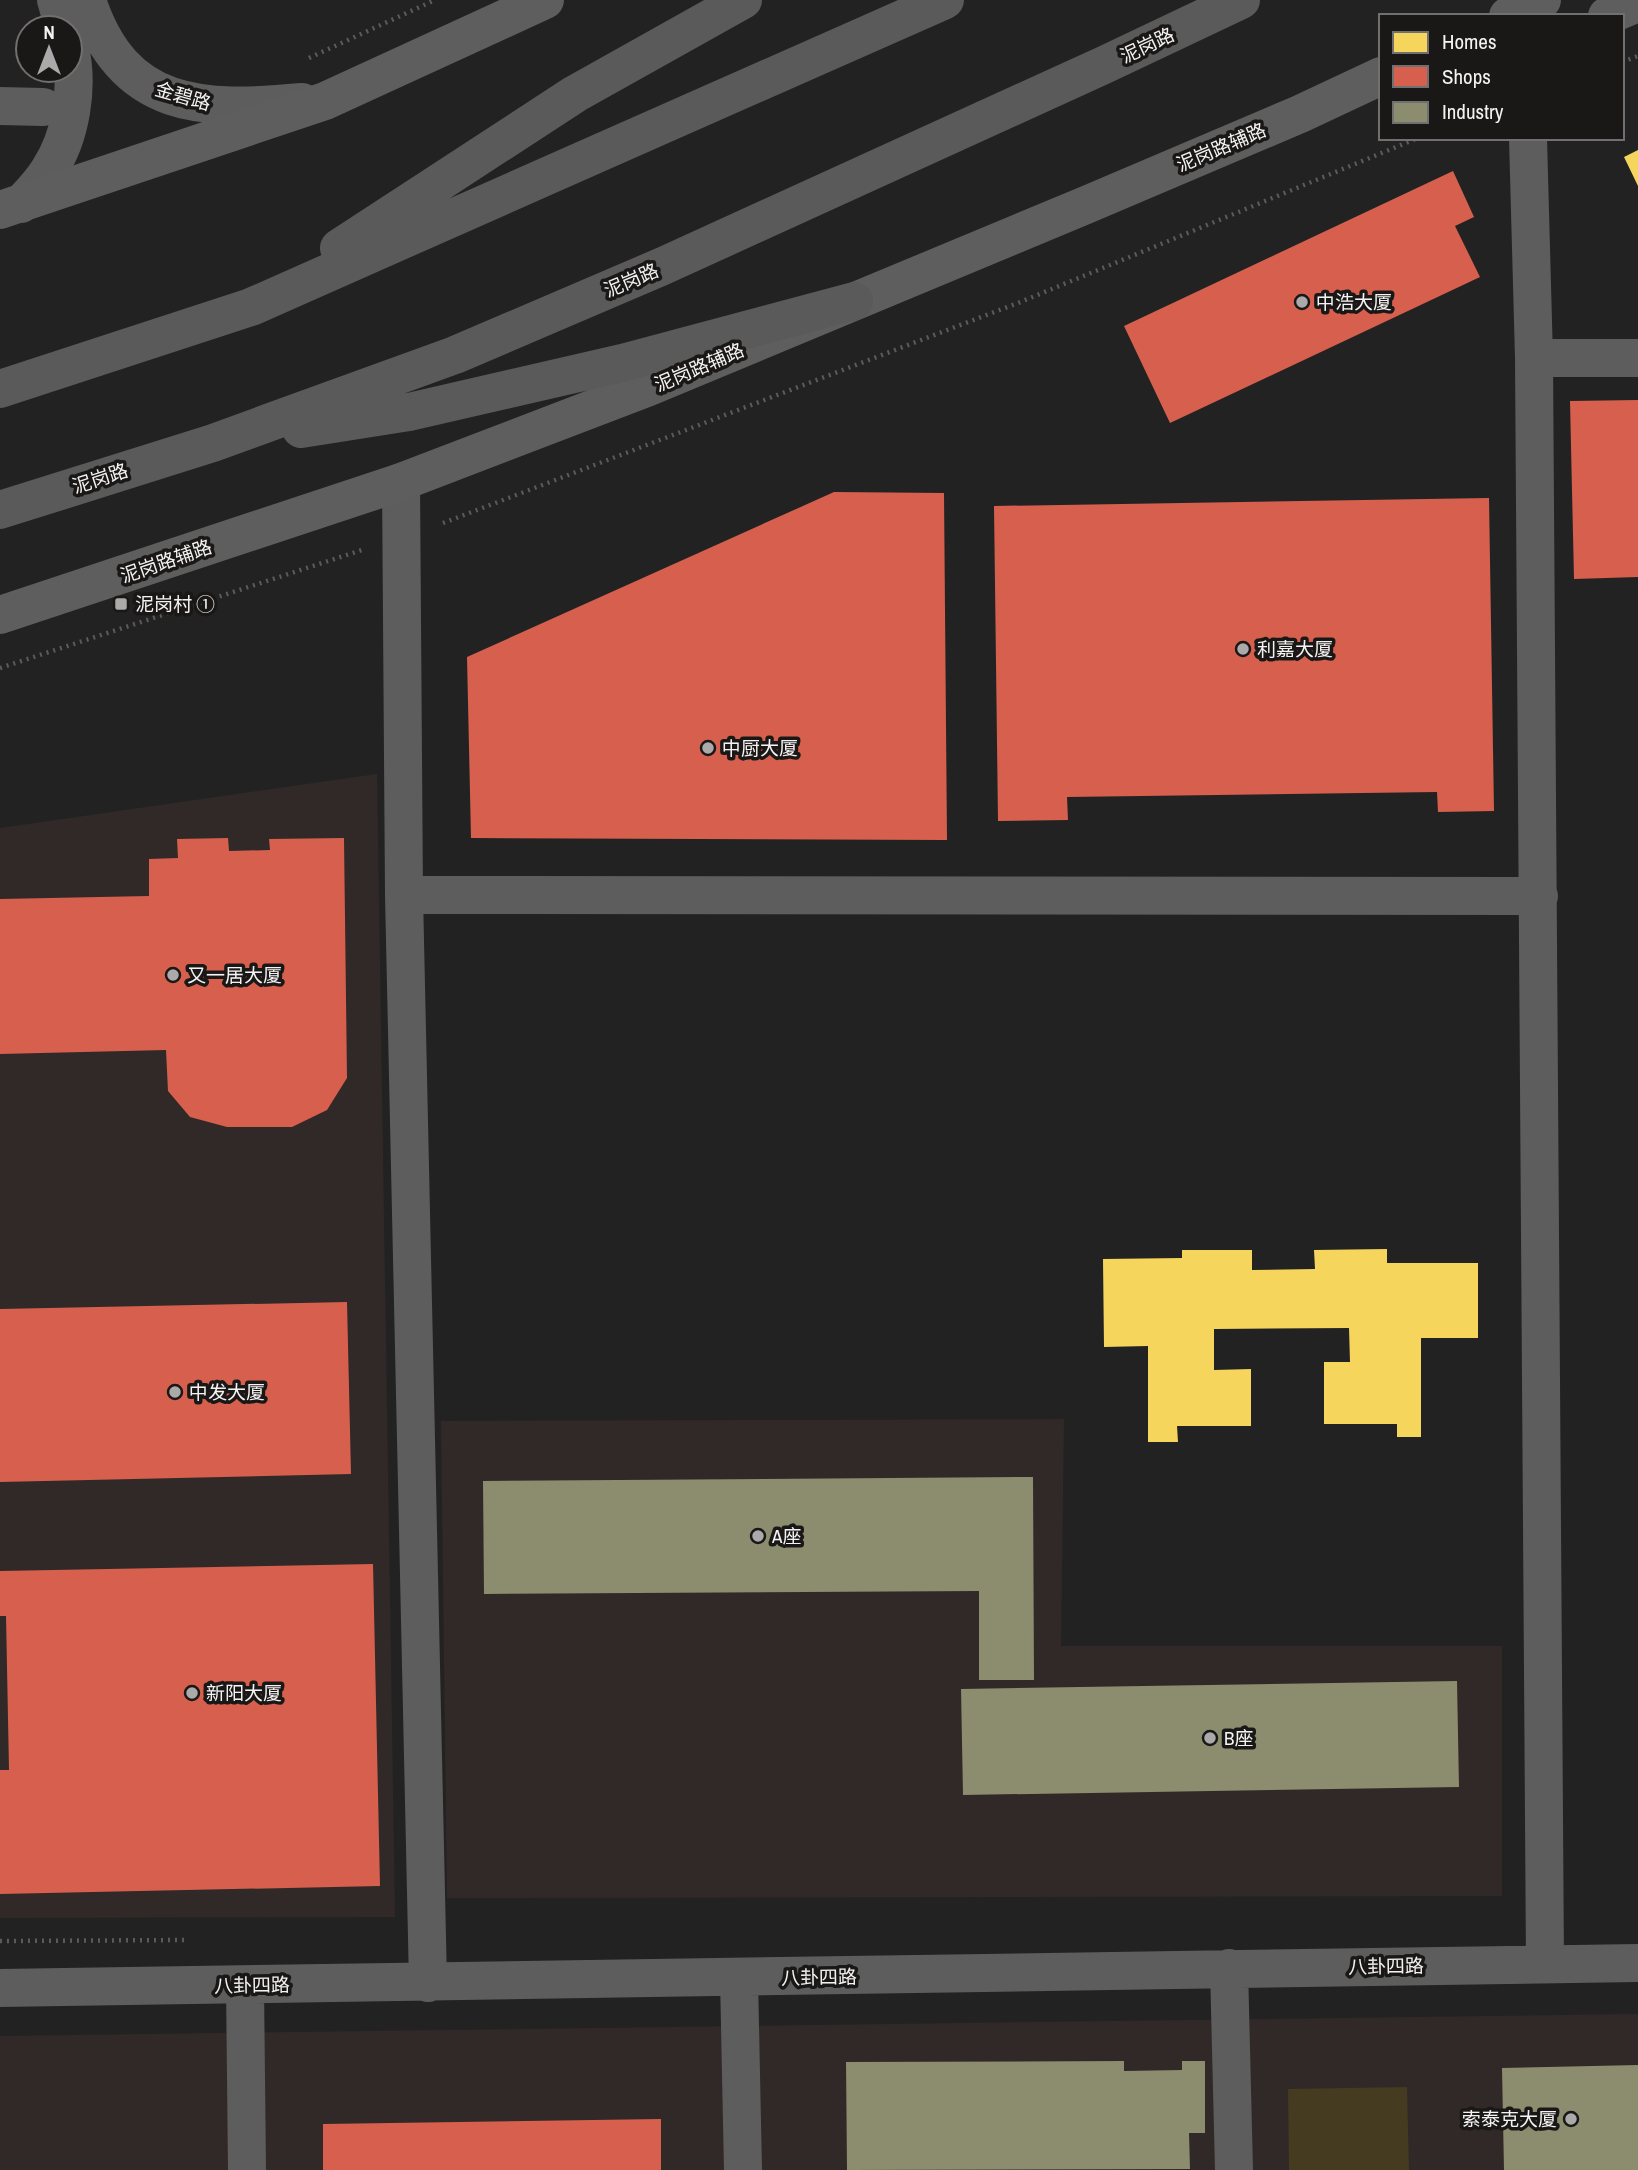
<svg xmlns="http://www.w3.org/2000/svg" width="1638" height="2170" viewBox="0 0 1638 2170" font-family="'Archivo Narrow','Noto Sans SC',sans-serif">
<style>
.built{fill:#312927}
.green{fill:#443b20}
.homes{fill:#f6d55c}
.shops{fill:#d6604d}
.industry{fill:#8c8c6e}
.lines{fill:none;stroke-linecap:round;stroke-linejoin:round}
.path{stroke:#5b5b5b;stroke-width:4.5;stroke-dasharray:2 5;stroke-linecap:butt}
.minor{stroke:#5d5d5d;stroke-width:38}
.major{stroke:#5e5e5e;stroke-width:38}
.highway{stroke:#5a5a5a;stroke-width:38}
.poi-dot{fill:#aba9a9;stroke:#1a1817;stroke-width:2.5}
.labels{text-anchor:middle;stroke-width:7;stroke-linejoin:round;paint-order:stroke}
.street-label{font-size:19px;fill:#f4f2f2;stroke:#1a1817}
.poi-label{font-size:19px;fill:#f4f2f2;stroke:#1a1817;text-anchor:start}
</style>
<rect width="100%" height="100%" fill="#232222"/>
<!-- built -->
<path class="built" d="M377 774 395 1917 0 1918V828Z
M1064 1419 1061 1646H1502V1896L447 1898 441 1421Z
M1638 2014V2170H0V2036Z"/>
<!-- green -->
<path class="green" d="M1407 2087 1409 2170H1289L1288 2089Z"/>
<!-- homes -->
<path class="homes" d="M1638 150V186L1624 157Z
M1387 1249V1263H1478V1338H1421V1437H1397V1424H1324V1362H1350L1349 1328 1214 1329V1370L1251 1369V1426H1177L1178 1442H1148V1346L1104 1347 1103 1259 1182 1258V1250H1252V1270L1315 1269 1314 1250Z"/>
<!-- shops -->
<path class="shops" d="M1453 171 1474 217 1455 226 1480 277 1170 423 1124 326Z
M1638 400V577L1574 579 1570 401Z
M834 492 944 493 947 840 471 838 467 657Z
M1489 498 1494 811 1438 812 1437 792 1067 797 1068 820 998 821 994 506Z
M228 838 229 851 270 850 269 839 344 838 347 1078 327 1110 292 1127H227L190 1117 168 1091 166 1050 0 1054V899L149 896V859L178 858 177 839Z
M347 1302 351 1474 0 1482V1309Z
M373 1564 380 1886 0 1894V1770H9L6 1616H0V1571Z
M661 2119V2170H323V2124Z"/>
<!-- industry -->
<path class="industry" d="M1033 1477 1034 1680H979V1591L484 1594 483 1481Z
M1457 1681 1459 1787 963 1795 961 1689Z
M1124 2061V2071L1182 2070V2061H1205V2133H1189L1190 2169 847 2170 846 2062Z
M1638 2065V2170H1504L1502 2068Z"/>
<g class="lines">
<!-- path -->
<path class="path" d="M309 58 435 0
M1622 62 1638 56
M443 523 1018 303 1418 138
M0 668 362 550
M0 1941 187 1940"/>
<!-- minor -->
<path class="minor" d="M56 0 64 28
M87 0C123 111 203 111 302 102
M0 106 43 107
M1528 138 1534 358 1545 1964
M21 204C31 193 42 182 49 170 71 137 79 87 70 48
M1534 358H1638
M401 482 404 895 428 1983
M404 895 1539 896
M1229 1968 1234 2170
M739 1978 743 2170
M245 1985 247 2170
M0 1988 1638 1963"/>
<!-- major -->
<path class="major" d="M1508 16 1542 0
M1607 16 1638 3
M0 210 325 101 545 0
M0 615 401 482 649 387 1086 205 1300 114 1381 76"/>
<!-- highway -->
<path class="highway" d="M339 248 575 94 743 0
M0 389 251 307 945 0
M301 429 409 412 622 363 854 301
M0 510 213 443 455 355 663 266 1104 65 1241 0"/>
</g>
<!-- markers -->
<g class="poi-dot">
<circle cx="1302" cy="302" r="7"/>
<rect x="114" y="597" width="14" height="14" rx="3.5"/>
<circle cx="1243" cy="649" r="7"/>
<circle cx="708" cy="748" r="7"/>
<circle cx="173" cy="975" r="7"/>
<circle cx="175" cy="1392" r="7"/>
<circle cx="758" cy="1536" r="7"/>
<circle cx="192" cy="1693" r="7"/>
<circle cx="1210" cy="1738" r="7"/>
<circle cx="1571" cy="2119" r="7"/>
</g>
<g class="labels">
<!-- street labels -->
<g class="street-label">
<text transform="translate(1147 45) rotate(-25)" y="7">泥岗路</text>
<text transform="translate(183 96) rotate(16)" y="7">金碧路</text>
<text transform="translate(1221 147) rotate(-23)" y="7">泥岗路辅路</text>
<text transform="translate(631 280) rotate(-23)" y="7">泥岗路</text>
<text transform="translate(699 367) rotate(-23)" y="7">泥岗路辅路</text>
<text transform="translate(100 478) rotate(-18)" y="7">泥岗路</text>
<text transform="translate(166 561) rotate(-19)" y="7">泥岗路辅路</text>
<text transform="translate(1386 1966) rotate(-1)" y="7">八卦四路</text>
<text transform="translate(819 1977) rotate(-1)" y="7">八卦四路</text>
<text transform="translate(252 1985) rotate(-1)" y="7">八卦四路</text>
</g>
<!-- poi labels -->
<g class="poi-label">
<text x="1316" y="309">中浩大厦</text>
<text x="135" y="611">泥岗村 ①</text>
<text x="1257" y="656">利嘉大厦</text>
<text x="722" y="755">中厨大厦</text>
<text x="187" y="982">又一居大厦</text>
<text x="189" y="1399">中发大厦</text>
<text x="772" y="1543">A座</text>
<text x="206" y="1700">新阳大厦</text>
<text x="1224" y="1745">B座</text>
<text x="1557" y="2126" text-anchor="end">索泰克大厦</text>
</g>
</g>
<!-- legend -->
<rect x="1379" y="14" width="245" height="126" fill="#1a1817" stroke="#716f6f" stroke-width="2"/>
<rect x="1393" y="32" width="35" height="21" fill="#f6d55c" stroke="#716f6f" stroke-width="2"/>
<text x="1442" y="49" font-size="21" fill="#f4f2f2">Homes</text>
<rect x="1393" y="66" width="35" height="21" fill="#d6604d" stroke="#716f6f" stroke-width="2"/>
<text x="1442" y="84" font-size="21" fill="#f4f2f2">Shops</text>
<rect x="1393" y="102" width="35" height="21" fill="#8c8c6e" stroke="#716f6f" stroke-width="2"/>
<text x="1442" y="119" font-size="21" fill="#f4f2f2">Industry</text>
<!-- north arrow -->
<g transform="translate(49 49)"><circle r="33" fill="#1a1817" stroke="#716f6f" stroke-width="2"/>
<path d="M0-5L12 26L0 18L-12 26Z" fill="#aba9a9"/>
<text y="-10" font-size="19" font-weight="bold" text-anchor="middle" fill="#f4f2f2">N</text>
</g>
</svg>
